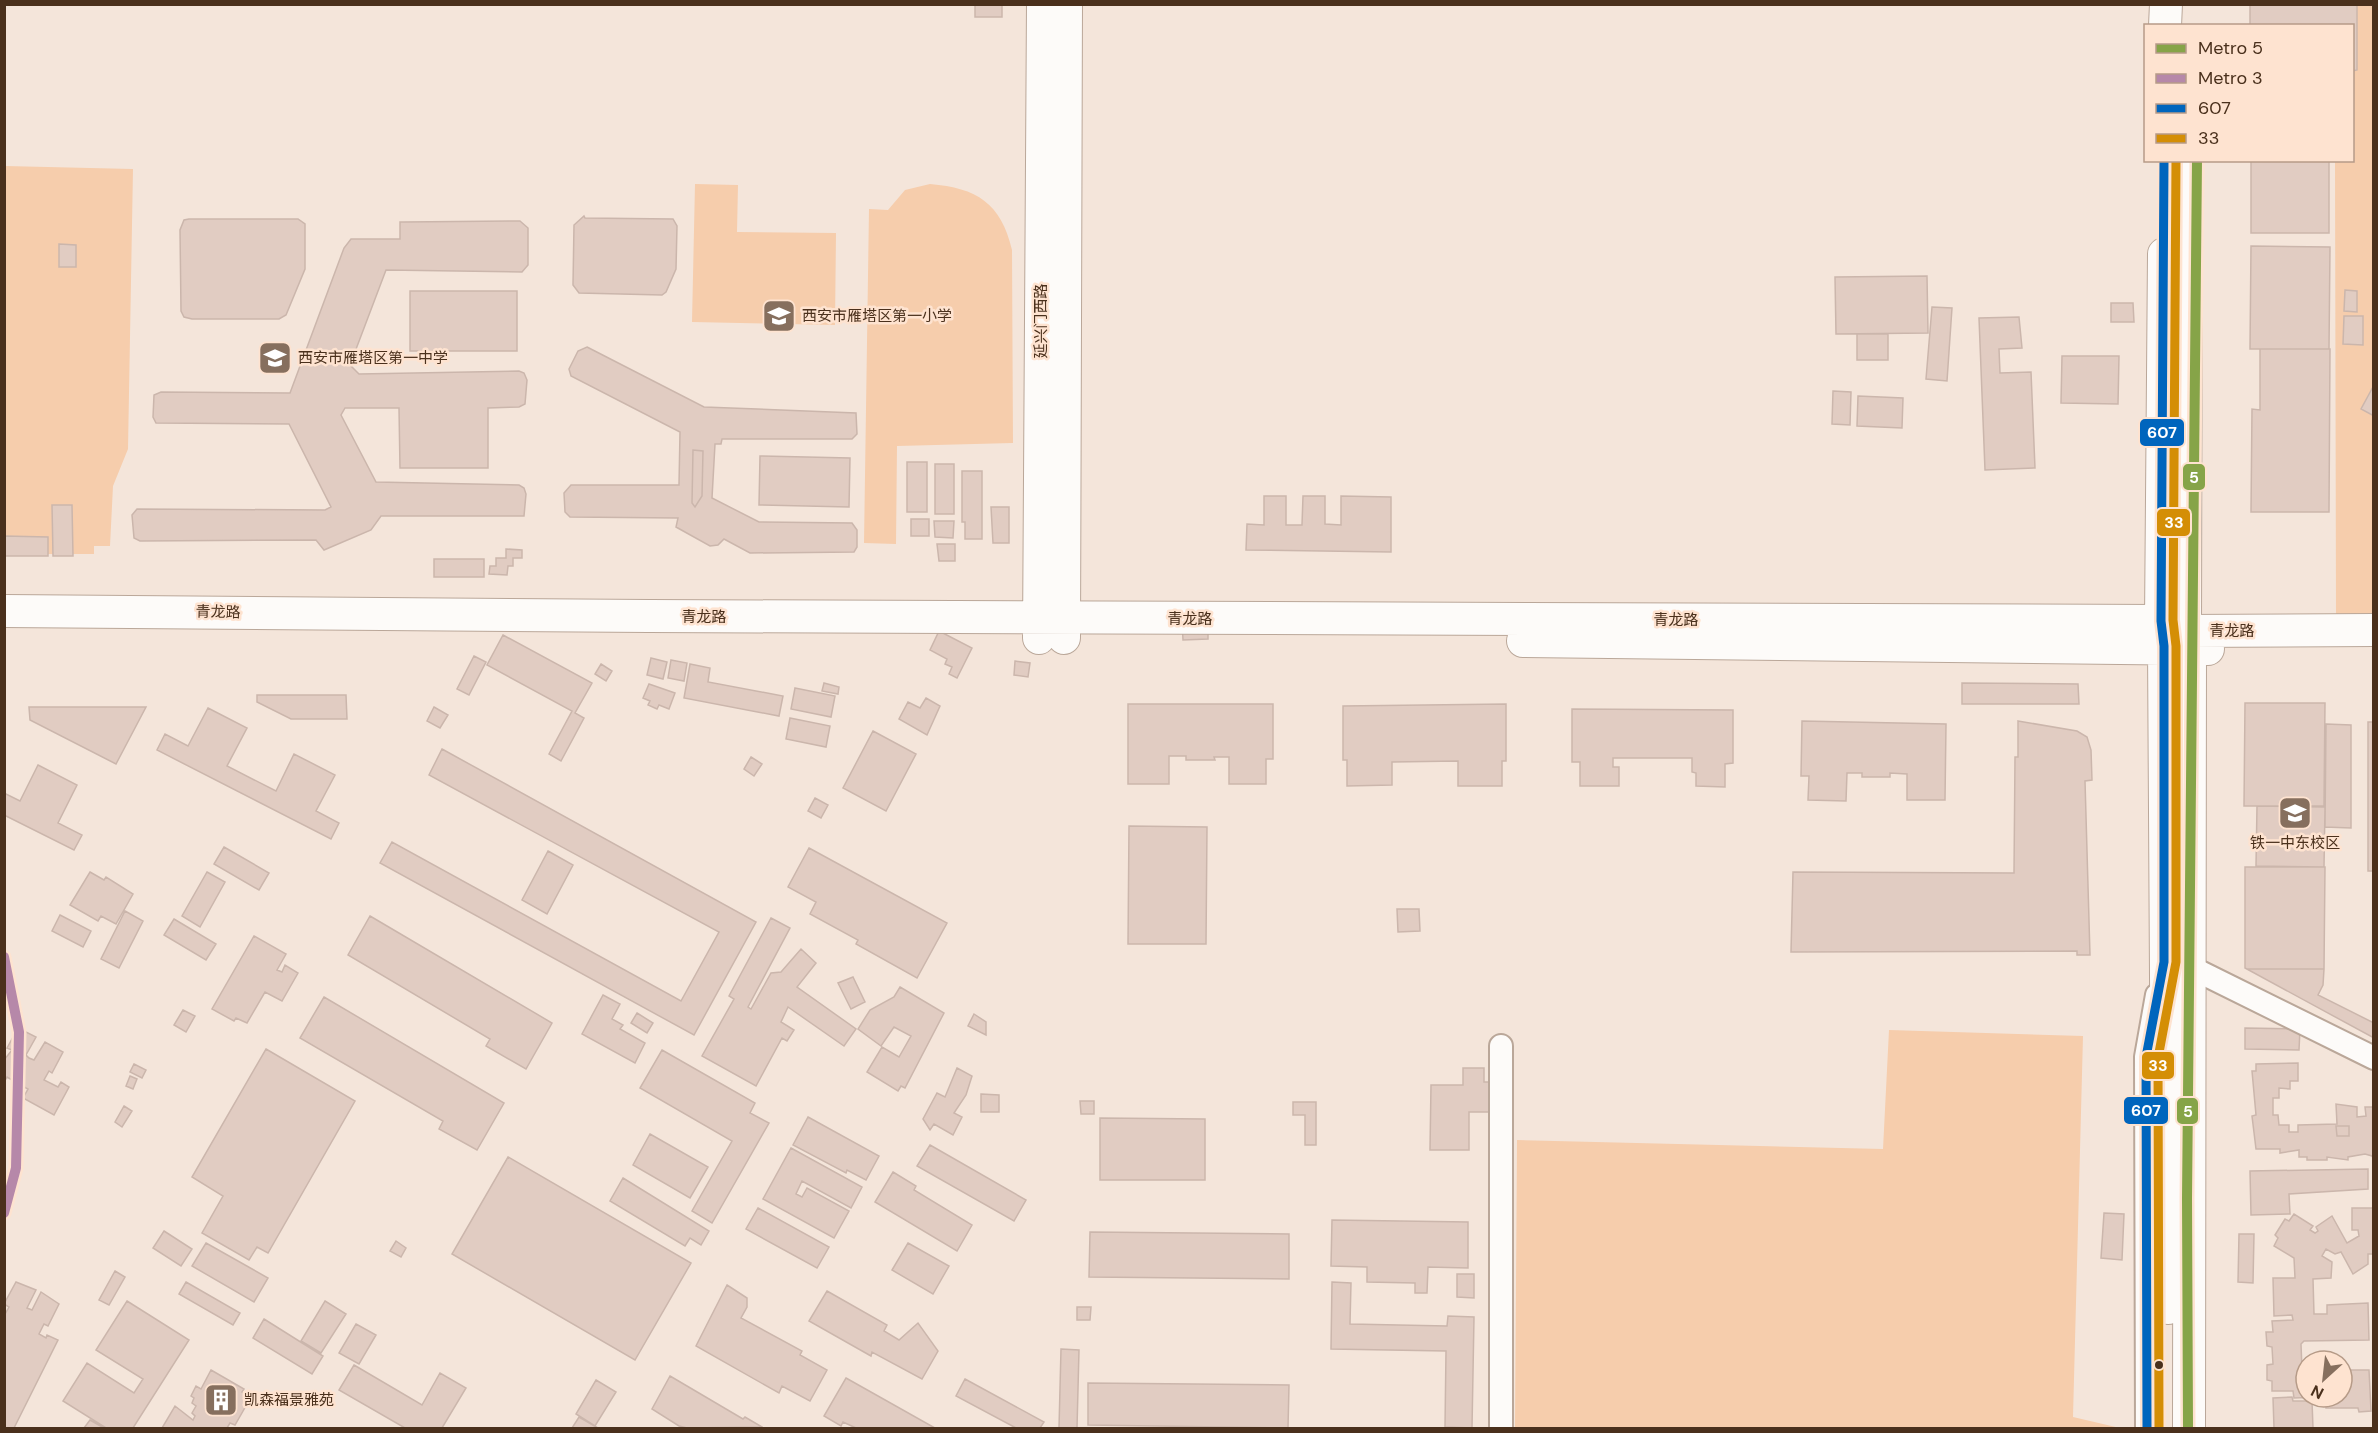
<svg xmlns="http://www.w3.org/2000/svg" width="2378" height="1433" viewBox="0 0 2378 1433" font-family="'DM Sans','Noto Sans SC',sans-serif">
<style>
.green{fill:#f6cdac}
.building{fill:#e1ccc2;stroke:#cbb6ac;stroke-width:1.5;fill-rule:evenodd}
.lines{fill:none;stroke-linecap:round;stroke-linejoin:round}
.street-casing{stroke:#baa799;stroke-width:26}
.secondary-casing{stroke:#baa799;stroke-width:34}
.street{stroke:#fdfbf9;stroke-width:22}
.secondary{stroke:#fdfbf9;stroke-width:32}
.bus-1-casing{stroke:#fee3d0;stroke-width:14}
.bus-2-casing{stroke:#fee3d0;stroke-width:14}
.bus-1{stroke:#0065bd;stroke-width:9}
.bus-2{stroke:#d48e06;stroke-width:9}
.metro-1-casing{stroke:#fee3d0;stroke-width:15}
.metro-2-casing{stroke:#fee3d0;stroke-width:15}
.metro-1{stroke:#86a448;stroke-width:10}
.metro-2{stroke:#b688a9;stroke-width:10}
.bus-dot{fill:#4a301c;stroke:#fee3d0;stroke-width:2}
.labels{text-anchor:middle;stroke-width:5;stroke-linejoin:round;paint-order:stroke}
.poi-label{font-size:15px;fill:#4a301c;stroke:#fee3d0;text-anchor:start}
.street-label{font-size:15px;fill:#4a301c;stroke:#fee3d0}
.line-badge{stroke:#fee3d0;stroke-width:2}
.badge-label{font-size:16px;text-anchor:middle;font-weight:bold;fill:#fff}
</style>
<rect width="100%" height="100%" fill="#f4e5da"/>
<!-- green -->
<path class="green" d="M2334 5H2373V617L2336 616 2335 161 2352 160V26Z
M5 166 133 169 128 449 113 486 110 546H94V554H5Z
M695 184 738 185 737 232 836 233 835 325 692 322Z
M930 184C977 188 1001 203 1012 250L1013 443 897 446 896 544 864 543 869 209 888 210 905 190Z
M1889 1030 2083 1036 2073 1417 2120 1428H1515L1517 1140 1883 1149Z"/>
<!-- building -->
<path class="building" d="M975 4H1002V17H975Z
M2250 4H2357V70L2352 71V26H2250Z
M2251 160H2329V233H2251Z
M584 216 585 218 673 219 677 226 676 269 666 292 662 295 579 293 573 285 574 225Z
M189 219H298L305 224V269L286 315 279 319H192L184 317 181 311 180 230 184 220Z
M520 221 528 228V265L522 272 386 270 350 365 359 374 519 371 524 373 527 380 525 404 519 407 488 408V468H400L399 408H345L341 415 376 482 519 485 524 488 526 494 524 516H381L371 530 324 550 316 540 140 541 134 538 132 515 137 509 325 510 331 507 289 424 156 423 153 417 154 395 161 392 290 393 344 248 351 239H400V222H403Z
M59 244 76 245V267H59Z
M2251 246 2330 247 2329 349H2250Z
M1927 276 1928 333 1836 334 1835 277Z
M2345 290 2357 291V312L2344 311Z
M410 291H517V351H410Z
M2111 303H2133L2134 322H2111Z
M1932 307 1952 308 1947 381 1926 379Z
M2344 316H2363V345L2343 344Z
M2019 317 2022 348 1999 349 2000 373 2031 372 2035 468 1985 470 1979 318Z
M1857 334H1888V360H1857Z
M587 347 704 407 856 413 857 434 852 439H722L721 444H715L712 498 759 522 852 523 857 530V547L854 552 750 553 724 539 718 545 710 546 676 527 678 518 570 517 565 512 564 493 571 485H679L680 432 571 376 569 369 578 351ZM693 450 703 451 702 496 695 507 692 503Z
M2260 349H2330L2329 512H2251L2252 409 2260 410Z
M2062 356H2119L2118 404 2061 403Z
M2374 385V416L2361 409Z
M1833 391 1851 392 1850 425 1832 424Z
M1858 396 1903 398 1902 428 1857 426Z
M693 450 703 451 702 496 695 507 692 503Z
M760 456 850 458 849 507 759 505Z
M907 462H927V512H907Z
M935 464H954V514H935Z
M962 471H982V539H965V522H962Z
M1264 496H1286V525H1302L1303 496H1325V524L1341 525V496L1391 497V552L1246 550 1247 524 1264 525Z
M52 505H72L73 556H53Z
M991 507H1009V543H993Z
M911 519H929V536H911Z
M934 521H954L953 538 935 537Z
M4 536 48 537V556H4Z
M937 544H955V561H939Z
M506 549 522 550V558H513V566H508L507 575 489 574 490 566H496V558H506Z
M434 559H484V577H434Z
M1208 620V639L1183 640 1182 621Z
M939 631 972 648 957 678 949 674 952 667 945 664 947 659 930 650Z
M503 635 592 683 575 713 584 718 561 761 549 754 572 711 487 665Z
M474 656 486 662 469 695 457 689Z
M651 658 667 662 663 679 647 675Z
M671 660 687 663 684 681 668 678Z
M1015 661 1030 663 1028 677 1014 675Z
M601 664 612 671 606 681 595 674Z
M690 664 710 668 708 682 783 696 779 716 684 698Z
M824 683 839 687 838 694 822 691Z
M1962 683 2078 684 2079 704H1962Z
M649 684 675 693 669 709 659 705 657 709 648 705 650 701 643 698Z
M795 688 835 696 831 717 791 709Z
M257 695H346L347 719H291L257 702Z
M926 698 940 706 927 735 899 719 908 702 920 708Z
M2245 703H2325L2324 806H2244Z
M1128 704H1273V759H1266V784H1229V757H1214L1215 760H1186V756H1169V784H1128Z
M1506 704V761H1502V786H1458V761L1392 762V785L1347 786V760H1343V706Z
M29 707H146L116 764 30 720Z
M434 707 448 715 440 728 427 721Z
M208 708 247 728 227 766 276 791 294 754 335 775 316 811 339 823 331 839 157 750 165 734 188 746Z
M1572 709 1733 710V763L1725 764V787L1696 786V773L1692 772V758H1613V767H1619V786H1580V762H1572Z
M790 718 830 726 826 747 786 739Z
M1802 721 1946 724 1945 800H1907V774L1890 773V777H1862V773H1847L1846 801 1808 800 1809 776H1801Z
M2018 721 2077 731 2087 737 2091 750 2092 780 2085 781 2090 955H2077V951L1791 952 1793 872 2014 873 2015 757H2018Z
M2368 722H2374V871H2368Z
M2326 724 2351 725V828L2325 827Z
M873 731 916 754 886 811 843 788Z
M442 749 756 922 694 1035 380 863 392 842 681 1001 719 932 429 775Z
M751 757 762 764 754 776 744 769Z
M38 765 77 785 58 823 82 835 74 850 4 815V793L20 801Z
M815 798 828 805 821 818 808 811Z
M2257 806 2325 807 2324 867 2256 866Z
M1129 826 1207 827 1206 944H1128Z
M224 847 269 873 259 890 214 864Z
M809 848 947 923 917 978 856 944 858 940 810 914 816 902 788 887Z
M548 851 573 865 547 914 522 900Z
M2245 867H2325L2324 969H2246H2324L2323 985 2318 995 2374 1023V1038L2245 968Z
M90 872 104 880 106 877 133 894 116 924 101 916 98 921 70 905Z
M207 872 225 882 200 927 182 916Z
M1397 909H1419L1420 931 1398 932Z
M125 911 143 921 119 968 101 959Z
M60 915 91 931 83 947 52 931Z
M370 916 552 1023 526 1069 486 1046 490 1039 348 955Z
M771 918 790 928 748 1007 751 1009 771 973 781 972 801 949 816 963 797 987 856 1029 844 1046 788 1007 781 1022 794 1030 787 1041 782 1038 756 1086 702 1056 734 999 729 996Z
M174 919 216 944 206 960 164 935Z
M254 936 286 954 277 970 282 972 285 965 298 973 282 1001 265 992 247 1023 236 1018 234 1021 212 1009Z
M853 977 865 1002 851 1009 838 983Z
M900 987 944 1013 905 1088 901 1086 898 1091 867 1072 882 1047 899 1057 911 1036 894 1027 881 1046 858 1029 870 1010 894 997Z
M603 995 620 1004 612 1019 623 1025 620 1029 645 1043 635 1063 582 1034Z
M324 997 504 1103 477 1150 439 1129 443 1121 300 1038Z
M183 1010 195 1016 186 1032 174 1025Z
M637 1013 653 1023 647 1033 631 1023Z
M974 1014 986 1022V1035L968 1026Z
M18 1028 36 1037 26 1055 29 1058 34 1060 45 1042 63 1052 52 1073 49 1071 44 1080 58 1087 61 1082 69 1087 54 1115 23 1098 28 1089 26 1088 7 1077 4 1082V1060L12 1050 7 1048Z
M2245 1028 2300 1029 2299 1050 2245 1049Z
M266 1049 355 1101 268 1253 257 1247 249 1260 202 1233 223 1196 192 1177Z
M662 1050 755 1103 750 1113 769 1123 712 1223 692 1211 732 1141 640 1088Z
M2298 1063V1081H2290V1089L2279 1088V1098H2273V1115H2278L2279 1125H2289V1132H2298V1125L2337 1124 2336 1104 2357 1107V1117L2366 1116 2365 1107H2373L2374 1103V1160L2372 1156 2365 1154 2348 1157V1160L2327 1157V1160H2307V1157H2299V1150L2280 1153V1149H2256L2252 1116 2256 1115 2252 1071H2256V1064ZM2336 1126H2349V1136H2337Z
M134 1064 146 1070 142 1078 130 1072Z
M957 1068 972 1076 966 1095 954 1113 962 1117 953 1135 934 1124 930 1130 923 1119 937 1093 945 1097Z
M1463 1068H1484V1082H1489V1112H1469V1150H1430L1431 1085H1463Z
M130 1076 137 1079 133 1089 126 1086Z
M981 1094 999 1095V1112H981Z
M1080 1101H1094V1114H1081Z
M1293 1102H1316V1145H1305V1115H1293Z
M124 1106 132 1111 122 1127 115 1122Z
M808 1117 879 1156 866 1180 847 1170 846 1173 793 1145Z
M1100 1118 1205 1119V1180H1100Z
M2336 1126H2349V1136H2337Z
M650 1134 708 1167 690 1198 633 1165Z
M930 1145 1026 1200 1014 1221 917 1166Z
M791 1148 862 1187 851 1208 802 1181 796 1194 802 1197 807 1188 849 1211 834 1238 763 1199Z
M508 1157 691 1263 635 1360 452 1254Z
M2368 1169V1189L2289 1194 2290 1214 2251 1215 2250 1171Z
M893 1172 916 1186 914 1190 972 1225 957 1251 875 1202Z
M623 1178 709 1231 701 1245 690 1238 685 1246 610 1201Z
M758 1208 829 1247 817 1268 746 1229Z
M2352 1208H2374V1254H2368V1264L2353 1274 2341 1252 2335 1254 2326 1249 2322 1256 2332 1262 2331 1278 2313 1279 2314 1314H2327V1305L2368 1303 2369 1340 2304 1341 2301 1344 2302 1370H2306V1397H2320L2294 1398 2293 1391H2272V1381L2267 1380V1365L2273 1364 2272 1347 2267 1346 2266 1332H2273L2272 1321 2293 1320 2292 1315 2274 1316 2273 1278H2295L2294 1258 2274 1246 2278 1238 2275 1235 2285 1219 2289 1221 2294 1214 2313 1226 2310 1230 2315 1233 2318 1231 2316 1227 2332 1216 2347 1243 2359 1236 2358 1230H2352Z
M2104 1213 2124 1214 2122 1260 2101 1258Z
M1332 1220 1468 1222V1268L1428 1267 1427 1293H1415V1283L1367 1282V1267L1331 1266Z
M164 1231 192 1249 181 1266 153 1248Z
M1090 1232 1289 1234V1279L1089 1277Z
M2239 1234H2254L2253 1283 2238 1282Z
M396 1241 406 1248 401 1257 390 1251Z
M206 1243 268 1278 254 1302 192 1266Z
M908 1243 949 1266 933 1294 892 1270Z
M115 1271 125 1277 109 1305 99 1300Z
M1457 1274H1474V1298L1457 1297Z
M16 1282 36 1290 27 1308 32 1310 41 1292 59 1304 48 1326 44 1324 39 1334 46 1338 47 1335 58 1340 14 1428H4V1316L9 1307 4 1304Z
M186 1282 240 1313 233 1325 179 1294Z
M1332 1282 1351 1283 1350 1324 1447 1326 1448 1316 1474 1317 1472 1428 1445 1427 1446 1351 1331 1349Z
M727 1285 747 1298V1307L741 1318 802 1351 800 1355 827 1370 810 1401 782 1386 779 1393 696 1346Z
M827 1291 887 1325 884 1331 899 1340 918 1323 938 1351 922 1379 872 1352 871 1356 809 1321Z
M127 1301 189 1340 133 1428H106L63 1401 87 1363 134 1393 143 1379 96 1350Z
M325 1301 346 1314 321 1353 301 1341Z
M1077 1307H1091L1090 1320H1077Z
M264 1319 323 1356 312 1374 253 1338Z
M356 1324 376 1335 359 1364 339 1353Z
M1061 1349 1079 1350 1077 1428H1059Z
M354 1365 422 1405 440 1373 466 1388 442 1428H405L339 1390Z
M211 1370 244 1389 242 1392 251 1397 235 1425 230 1423 227 1428H162L175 1406 193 1420 195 1416 192 1413 196 1406 192 1403 194 1398 191 1396 196 1386 201 1389Z
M2342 1370H2369L2371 1411 2359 1412 2358 1408H2326V1397H2342Z
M670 1376 743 1419 745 1417 762 1427 687 1428 679 1426 652 1409Z
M846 1378 935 1428H856L843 1422 841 1426 824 1416Z
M965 1379 1044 1422 1040 1428H1016L956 1396Z
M596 1380 616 1392 595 1426 576 1414Z
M1088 1383 1289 1385 1288 1428 1088 1425Z
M2292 1397 2293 1401H2312L2313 1428H2274L2273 1398Z
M579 1417 598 1428H572Z
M90 1420 104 1428H84Z"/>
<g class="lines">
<defs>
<path id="street" d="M2188 966 2374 1058
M1501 1428V1046
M2147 1428 2146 1057 2157 995"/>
<path id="secondary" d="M2165 26 2166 4
M2186 160 2185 631 2190 649 2189 1428
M2164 254 2161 621 2164 646 2168 1308
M4 611 649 616 2161 621 2185 631 2374 630
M1039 638 1043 4
M1064 638 1066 4
M1523 641 2208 649"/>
</defs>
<!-- street casing -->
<use href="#street" class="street-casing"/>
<!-- secondary casing -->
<use href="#secondary" class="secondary-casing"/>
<!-- street -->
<use href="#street" class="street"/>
<!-- secondary -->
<use href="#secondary" class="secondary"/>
<defs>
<path id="bus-1" d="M2147 1428 2146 1057 2164 962V646L2161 621 2164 160"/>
<path id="bus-2" d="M2159 1428 2158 1058 2176 962V646L2173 620 2176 160"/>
</defs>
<!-- bus-1 casing -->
<use href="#bus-1" class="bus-1-casing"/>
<!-- bus-2 casing -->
<use href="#bus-2" class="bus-2-casing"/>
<!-- bus-1 -->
<use href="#bus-1" class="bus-1"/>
<!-- bus-2 -->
<use href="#bus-2" class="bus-2"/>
<defs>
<path id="metro-1" d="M2188 1428 2187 1198 2197 160"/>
<path id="metro-2" d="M4 957 19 1032 16 1168 4 1213"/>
</defs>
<!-- metro-1 casing -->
<use href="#metro-1" class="metro-1-casing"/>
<!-- metro-2 casing -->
<use href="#metro-2" class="metro-2-casing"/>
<!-- metro-1 -->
<use href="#metro-1" class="metro-1"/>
<!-- metro-2 -->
<use href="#metro-2" class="metro-2"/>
</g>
<!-- icons -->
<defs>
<symbol id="school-square" viewBox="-11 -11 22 22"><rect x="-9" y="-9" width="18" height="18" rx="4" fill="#866f5e" stroke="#fee3d0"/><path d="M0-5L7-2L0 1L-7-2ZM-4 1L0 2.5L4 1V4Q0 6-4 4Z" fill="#fff"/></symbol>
<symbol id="building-square" viewBox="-11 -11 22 22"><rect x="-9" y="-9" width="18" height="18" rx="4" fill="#866f5e" stroke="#fee3d0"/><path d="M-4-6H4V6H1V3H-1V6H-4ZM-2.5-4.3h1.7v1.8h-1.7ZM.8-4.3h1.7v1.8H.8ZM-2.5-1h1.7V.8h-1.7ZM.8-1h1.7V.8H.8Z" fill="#fff"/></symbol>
</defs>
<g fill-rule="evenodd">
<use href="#school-square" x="760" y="297" width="38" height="38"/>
<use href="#school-square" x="256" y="339" width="38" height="38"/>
<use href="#school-square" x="2276" y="794" width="38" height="38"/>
<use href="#building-square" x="202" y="1381" width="38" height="38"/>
</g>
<!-- markers -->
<circle class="bus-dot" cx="2159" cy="1365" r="5"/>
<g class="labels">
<!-- poi labels -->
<g class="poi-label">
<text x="802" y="321">西安市雁塔区第一小学</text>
<text x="298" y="363">西安市雁塔区第一中学</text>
<text x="2295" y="848" text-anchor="middle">铁一中东校区</text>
<text x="244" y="1405">凯森福景雅苑</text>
</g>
<!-- street labels -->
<g class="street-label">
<text transform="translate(1041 321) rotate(-90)" y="5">延兴门西路</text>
<text transform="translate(218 612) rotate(1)" y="5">青龙路</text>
<text x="704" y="622">青龙路</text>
<text x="1190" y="624">青龙路</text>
<text x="1676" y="625">青龙路</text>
<text x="2232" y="636">青龙路</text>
</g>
</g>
<g class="line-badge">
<rect x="2139" y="418" width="46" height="29" rx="6" fill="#0065bd"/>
<rect x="2182" y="463" width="24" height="28" rx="6" fill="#86a448"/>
<rect x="2156" y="508" width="35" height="29" rx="6" fill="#d48e06"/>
<rect x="2141" y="1051" width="34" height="29" rx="6" fill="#d48e06"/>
<rect x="2123" y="1096" width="46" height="29" rx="6" fill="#0065bd"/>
<rect x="2176" y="1097" width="23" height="28" rx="6" fill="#86a448"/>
</g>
<g class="badge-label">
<text x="2162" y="438">607</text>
<text x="2194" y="483">5</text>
<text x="2174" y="528">33</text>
<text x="2158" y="1071">33</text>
<text x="2146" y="1116">607</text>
<text x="2188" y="1117">5</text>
</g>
<!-- border -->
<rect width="2378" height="1433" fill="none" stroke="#4a301c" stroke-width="12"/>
<!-- legend -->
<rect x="2144" y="24" width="210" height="138" fill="#fee3d0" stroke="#b69b88" stroke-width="1.5"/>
<rect x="2156" y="44" width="30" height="9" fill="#86a448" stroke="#b69b88" stroke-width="1.5"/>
<text x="2198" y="54" font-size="18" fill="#4a301c">Metro 5</text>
<rect x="2156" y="74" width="30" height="9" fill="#b688a9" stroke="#b69b88" stroke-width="1.5"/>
<text x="2198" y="84" font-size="18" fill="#4a301c">Metro 3</text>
<rect x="2156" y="104" width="30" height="9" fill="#0065bd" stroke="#b69b88" stroke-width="1.5"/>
<text x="2198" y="114" font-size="18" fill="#4a301c">607</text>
<rect x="2156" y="134" width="30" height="9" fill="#d48e06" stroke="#b69b88" stroke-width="1.5"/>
<text x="2198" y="144" font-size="18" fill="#4a301c">33</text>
<!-- north arrow -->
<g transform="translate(2324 1379) rotate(207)"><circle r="28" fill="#fee3d0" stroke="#b69b88" stroke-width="1.5"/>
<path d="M0-4.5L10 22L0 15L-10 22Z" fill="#866f5e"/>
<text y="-9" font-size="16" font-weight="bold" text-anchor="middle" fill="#4a301c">N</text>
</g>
</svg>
